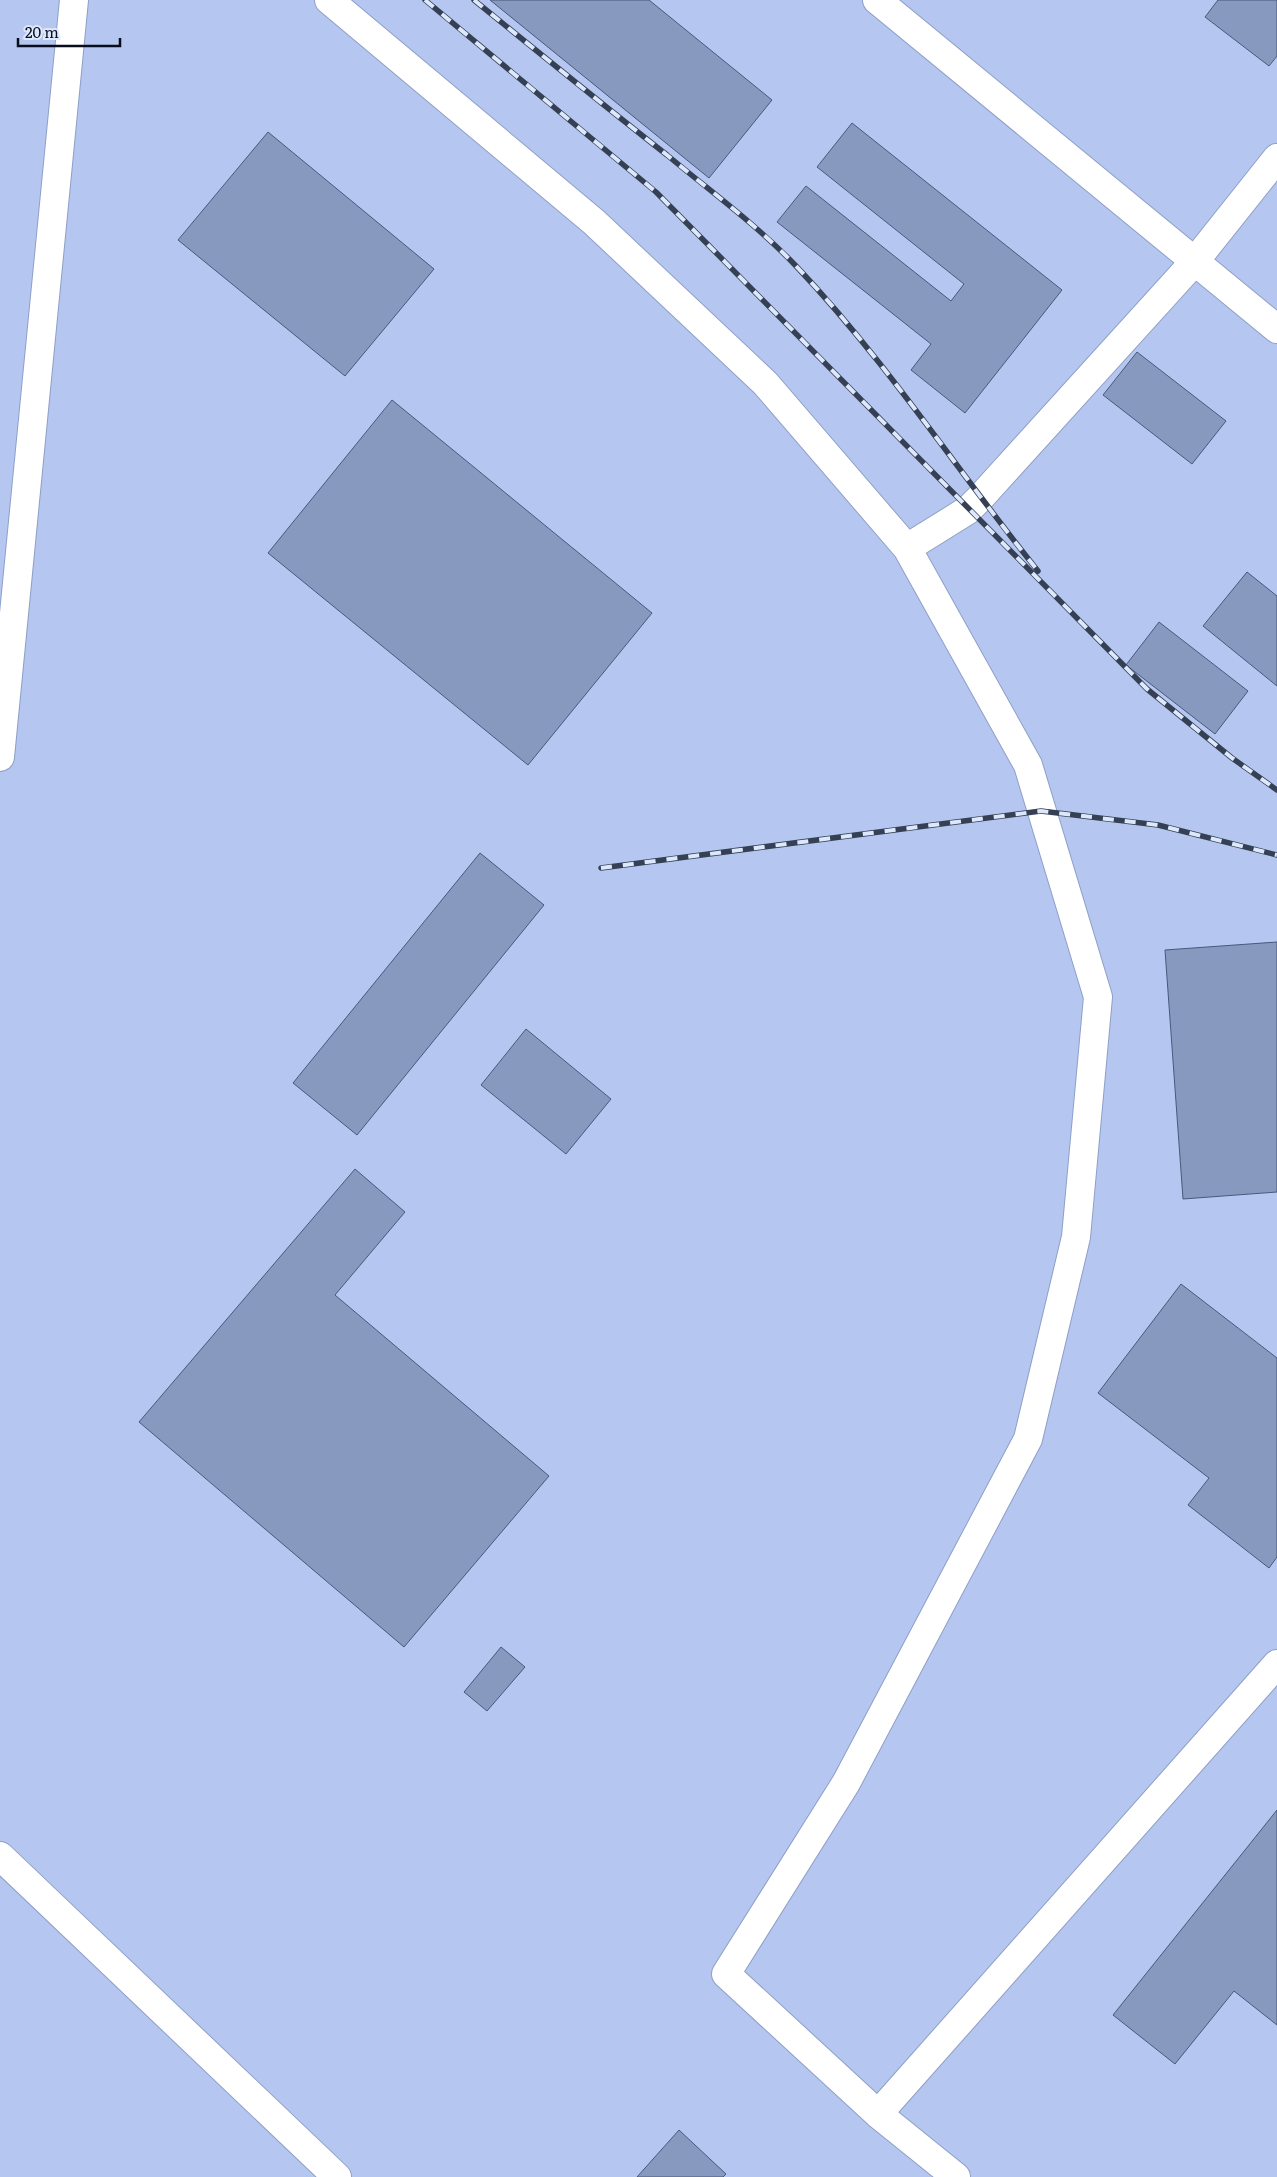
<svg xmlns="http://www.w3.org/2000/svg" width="1277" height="2177" viewBox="0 0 1277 2177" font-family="Literata,serif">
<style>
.building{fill:#8899c0;stroke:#49587b}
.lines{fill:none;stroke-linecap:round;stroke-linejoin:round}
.minor-casing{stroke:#8e9fc7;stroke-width:30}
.minor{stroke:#fff;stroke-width:28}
.rail-casing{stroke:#364054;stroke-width:5.5}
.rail{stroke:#dee8fd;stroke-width:4;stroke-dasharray:11;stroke-linecap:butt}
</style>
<rect width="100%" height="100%" fill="#b5c7f0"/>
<!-- building -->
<path class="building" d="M490 0H649L772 100 709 178Z
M1218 0H1277V56L1269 66 1205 17Z
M852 123 1062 290 965 413 911 370 931 344 777 222 806 186 951 301 964 284 817 167Z
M268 132 434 269 345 376 178 240Z
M1137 352 1226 421 1192 464 1103 395Z
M392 400 652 613 528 765 268 553Z
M1247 572 1277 596V686L1203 626Z
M1159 622 1248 691 1215 734 1126 665Z
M480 853 544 905 357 1135 293 1083Z
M1277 942V1192L1183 1199 1165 950Z
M526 1029 611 1099 566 1154 481 1085Z
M355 1169 405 1212 335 1295 549 1476 404 1647 139 1422Z
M1181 1284 1277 1358V1557L1269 1568 1188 1505 1209 1478 1098 1393Z
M501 1647 525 1667 487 1711 464 1692Z
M1277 1810V2025L1234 1991 1175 2064 1113 2015Z
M679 2130 726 2174 723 2177H637Z"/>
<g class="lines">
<defs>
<path id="minor" d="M329 0 594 222 765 383 907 548 1028 765 1098 997 1076 1237 1028 1439 846 1783 726 1974 878 2114 1277 1664
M877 0 1277 329
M907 548 968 510 981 497 1195 261 1277 158
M0 757 74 0
M0 1856 337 2177
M878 2114 956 2177"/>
</defs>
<!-- minor casing -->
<use href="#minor" class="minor-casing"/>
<!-- minor -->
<use href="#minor" class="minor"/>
<defs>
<path id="rail" d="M425 0 656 192 1147 689 1232 758 1277 790
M474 0C538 52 602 104 667 155 710 191 757 225 796 266 887 362 956 469 1038 571
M601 868 1041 811 1158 825 1277 855"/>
</defs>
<!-- rail casing -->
<use href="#rail" class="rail-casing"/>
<!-- rail -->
<use href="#rail" class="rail"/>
</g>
<!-- scale -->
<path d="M18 38v8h102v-8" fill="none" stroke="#070d1a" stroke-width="2.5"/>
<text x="25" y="38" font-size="15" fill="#070d1a" stroke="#dee8fd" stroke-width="4" paint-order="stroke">20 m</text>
</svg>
